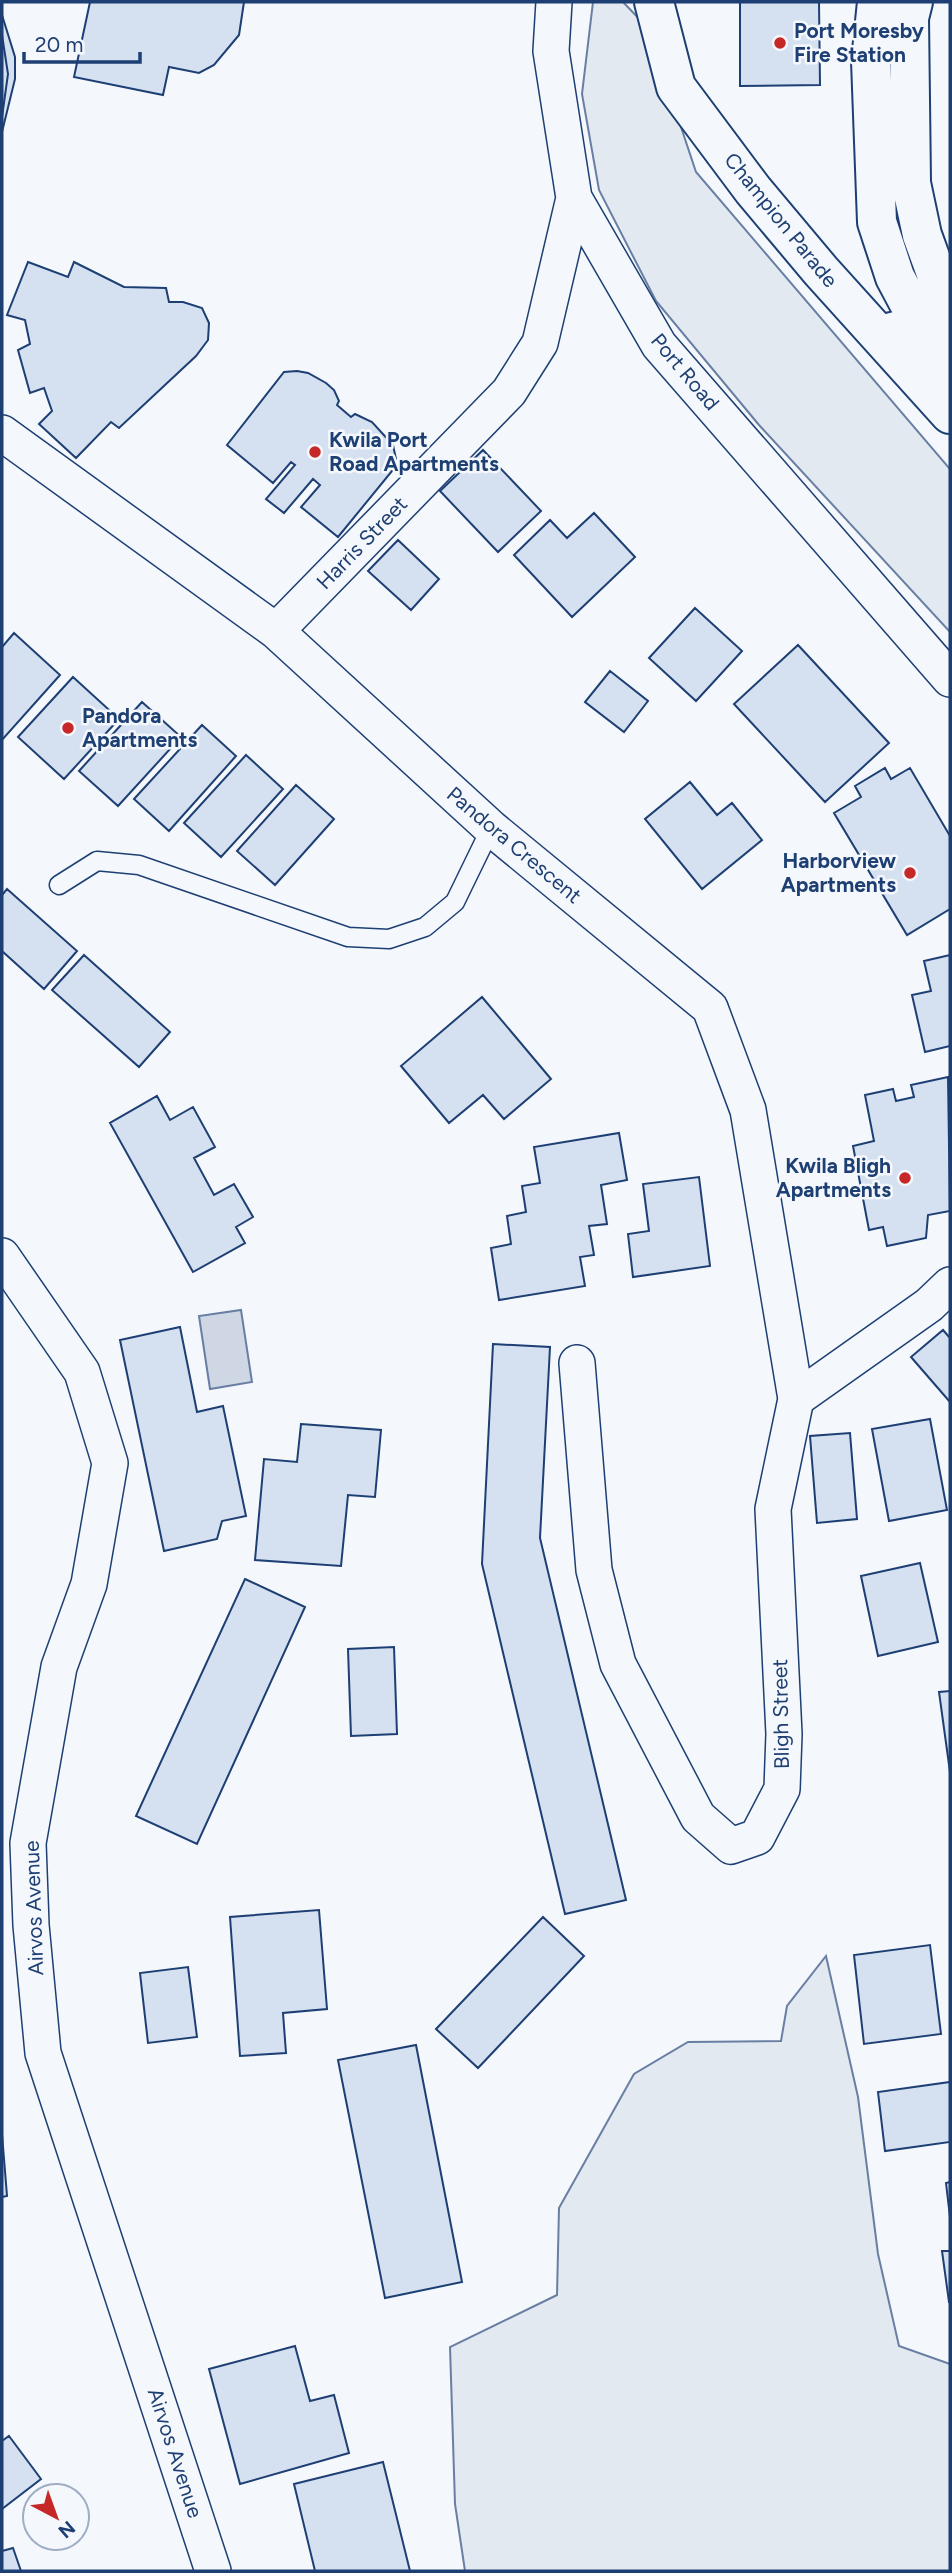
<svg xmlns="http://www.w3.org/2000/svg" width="952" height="2573" viewBox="0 0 952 2573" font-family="Figtree,sans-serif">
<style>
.green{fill:#e3e9f0;stroke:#687fa3;stroke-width:2}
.water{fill:#cfd7e4;stroke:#687fa3;stroke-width:2}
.building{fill:#d5e0f0;stroke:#1d3f73;stroke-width:2}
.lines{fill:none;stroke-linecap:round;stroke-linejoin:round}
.lane-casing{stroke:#1d3f73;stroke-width:21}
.street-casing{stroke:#1d3f73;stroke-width:38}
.secondary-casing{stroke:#1d3f73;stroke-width:42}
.highway-casing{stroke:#1d3f73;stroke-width:42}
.lane{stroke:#f4f7fb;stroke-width:18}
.street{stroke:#f4f7fb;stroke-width:35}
.secondary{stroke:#f4f7fb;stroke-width:38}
.highway{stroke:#f4f7fb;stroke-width:38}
.poi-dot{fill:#c62828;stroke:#f4f7fb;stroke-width:2.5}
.labels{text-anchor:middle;stroke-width:5;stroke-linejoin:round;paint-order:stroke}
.poi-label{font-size:21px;font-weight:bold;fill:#1d3f73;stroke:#f4f7fb;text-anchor:start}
.street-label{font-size:21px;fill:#1d3f73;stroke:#f4f7fb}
</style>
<rect width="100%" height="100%" fill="#f4f7fb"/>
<!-- green -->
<path class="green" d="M593 2H623L648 28 696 172 950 469V632L759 425 656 301 599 190 582 94Z
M826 1956 858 2097 878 2254 899 2346 950 2364V2571H465L455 2504 450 2347 557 2295 559 2208 634 2074 688 2042 781 2041 787 2006Z"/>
<!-- water -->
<path class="water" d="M241 1310 252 1382 210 1389 199 1316Z"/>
<!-- building -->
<path class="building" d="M90 2H244L239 35 214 65 199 73 169 67 163 95 74 77Z
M740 2H819L820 85 740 86Z
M2 15 15 57V79L2 132Z
M2 35 8 74 2 117Z
M28 262 68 277 74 262 124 287 166 288 169 302H183L202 308 209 323 208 340 196 356 119 428 111 422 76 458 39 424 52 411 44 388 30 393 18 350 30 344 25 320 7 315Z
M297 371 308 373 326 383 334 390 339 401 337 405 351 417 355 414 372 422 393 445 396 459 392 471 338 537 301 507 320 485 313 479 284 513 266 499 295 465 291 462 273 483 227 445 284 372Z
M483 450 541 511 498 552 440 491Z
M594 513 635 557 572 617 514 555 550 520 567 538Z
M398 540 439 579 411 610 368 571Z
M695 608 742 651 696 701 649 658Z
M14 633 60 675 2 740V647Z
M798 645 889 743 825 802 734 704Z
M610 671 648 701 624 732 585 702Z
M73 677 119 719 64 779 18 737Z
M142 702 181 737 118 806 79 771Z
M202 725 236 756 169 831 134 799Z
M246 755 283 789 221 857 184 823Z
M885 768 891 779 910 768 950 836V909L907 935 834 813 861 797 855 786Z
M690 782 717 815 732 803 762 840 702 889 645 819Z
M296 785 334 819 275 885 237 851Z
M7 889 77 951 44 989 2 951V895Z
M84 955 170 1032 139 1067 52 990Z
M950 955V1046L925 1052 912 995 931 991 924 961Z
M482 997 551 1079 504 1119 483 1095 449 1123 401 1066Z
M948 1077 950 1211 928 1215 926 1238 887 1246 883 1227 869 1230 853 1146 874 1141 865 1095 893 1089 896 1101 914 1097 911 1085Z
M157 1096 170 1120 193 1107 215 1147 194 1158 214 1195 234 1184 253 1217 236 1227 245 1243 193 1272 110 1123Z
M619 1133 627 1180 601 1185 607 1224 589 1226 594 1255 580 1257 585 1286 499 1300 491 1248 511 1244 507 1216 526 1212 522 1186 540 1183 534 1147Z
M699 1177 710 1266 633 1277 628 1234 649 1231 643 1184Z
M180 1327 197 1412 223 1406 246 1516 222 1521 217 1539 164 1551 120 1340Z
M943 1330 950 1338V1402L911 1357Z
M493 1344 550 1347 540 1538 626 1900 565 1914 482 1564Z
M930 1419 947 1510 889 1521 872 1429Z
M301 1424 381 1430 375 1497 348 1495 341 1566 255 1560 264 1459 297 1462Z
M850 1433 857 1519 817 1523 810 1436Z
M920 1563 938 1642 878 1656 861 1576Z
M245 1579 305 1607 197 1844 136 1816Z
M394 1647 397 1734 351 1736 348 1649Z
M950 1691V1772L939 1692Z
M319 1910 327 2009 283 2013 286 2053 240 2056 230 1917Z
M543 1917 584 1956 478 2068 436 2029Z
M930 1945 941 2034 864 2044 854 1955Z
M188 1967 197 2037 148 2043 140 1973Z
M416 2045 462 2282 385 2298 338 2060Z
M950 2082V2142L885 2151 878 2092Z
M2 2134 7 2196 2 2197Z
M950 2182V2217L946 2183Z
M942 2251H950V2302H949Z
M295 2346 310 2401 334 2395 349 2453 240 2484 209 2369Z
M9 2436 41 2479 2 2509V2441Z
M383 2462 410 2571H315L294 2484Z
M13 2548 21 2571H2V2551Z"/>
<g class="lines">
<defs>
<path id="lane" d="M59 885 97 861 139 865 348 937 389 939 425 927 455 902 491 828"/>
<path id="street" d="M554 2 551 51 574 198 659 345 950 679
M2 433 276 631 491 828 710 1008 748 1110 796 1399
M276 631 509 392 540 343 574 198
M2 1256 82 1372 110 1463 89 1584 59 1667 28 1843 31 1925 43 2053 213 2571
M577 1363 594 1570 618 1664 698 1817 731 1846 757 1837 782 1789 784 1734 773 1509 796 1399 929 1305 950 1285"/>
<path id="secondary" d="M654 2 676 87 753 190 821 271 950 414"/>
<path id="highway" d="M877 2 871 61 877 222 895 277 920 324 950 371
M913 2 909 18 911 183 922 235 950 312
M880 335 945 319"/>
</defs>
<!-- lane casing -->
<use href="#lane" class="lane-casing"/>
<!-- street casing -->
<use href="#street" class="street-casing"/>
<!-- secondary casing -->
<use href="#secondary" class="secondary-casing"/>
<!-- highway casing -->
<use href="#highway" class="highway-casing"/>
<!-- lane -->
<use href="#lane" class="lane"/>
<!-- street -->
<use href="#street" class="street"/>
<!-- secondary -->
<use href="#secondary" class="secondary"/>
<!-- highway -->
<use href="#highway" class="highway"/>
</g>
<!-- markers -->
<g class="poi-dot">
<circle cx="780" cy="43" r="7"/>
<circle cx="315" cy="452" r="7"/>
<circle cx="68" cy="728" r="7"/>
<circle cx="910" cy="873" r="7"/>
<circle cx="905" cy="1178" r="7"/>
</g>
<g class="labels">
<!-- poi labels -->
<g class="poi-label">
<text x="794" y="38">Port Moresby<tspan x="794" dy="24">Fire Station</tspan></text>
<text x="329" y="447">Kwila Port<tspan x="329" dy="24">Road Apartments</tspan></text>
<text x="82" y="723">Pandora<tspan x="82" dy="24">Apartments</tspan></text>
<text x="896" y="868" text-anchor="end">Harborview<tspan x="896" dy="24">Apartments</tspan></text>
<text x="891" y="1173" text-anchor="end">Kwila Bligh<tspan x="891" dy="24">Apartments</tspan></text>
</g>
<!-- street labels -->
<g class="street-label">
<text transform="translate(781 220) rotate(51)" y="7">Champion Parade</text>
<text transform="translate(685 372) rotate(50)" y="7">Port Road</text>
<text transform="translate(362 543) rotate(-46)" y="7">Harris Street</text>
<text transform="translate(514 845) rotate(40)" y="7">Pandora Crescent</text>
<text transform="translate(781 1714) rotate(-91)" y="7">Bligh Street</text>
<text transform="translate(34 1908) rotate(-92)" y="7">Airvos Avenue</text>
<text transform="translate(175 2453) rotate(72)" y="7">Airvos Avenue</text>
</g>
</g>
<!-- border -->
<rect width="952" height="2573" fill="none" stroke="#1d3f73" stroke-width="7"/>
<!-- north arrow -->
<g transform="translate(56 2517) rotate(139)"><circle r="33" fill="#f4f7fb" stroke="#9eadc5" stroke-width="2"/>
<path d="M0-5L12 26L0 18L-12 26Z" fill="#c62828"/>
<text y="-10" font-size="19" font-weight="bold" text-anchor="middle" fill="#1d3f73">N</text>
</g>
<!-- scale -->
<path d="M24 52v10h116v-10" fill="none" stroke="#1d3f73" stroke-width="3.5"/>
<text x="35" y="52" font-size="21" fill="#1d3f73" stroke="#f4f7fb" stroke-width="5" paint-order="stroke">20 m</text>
</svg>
